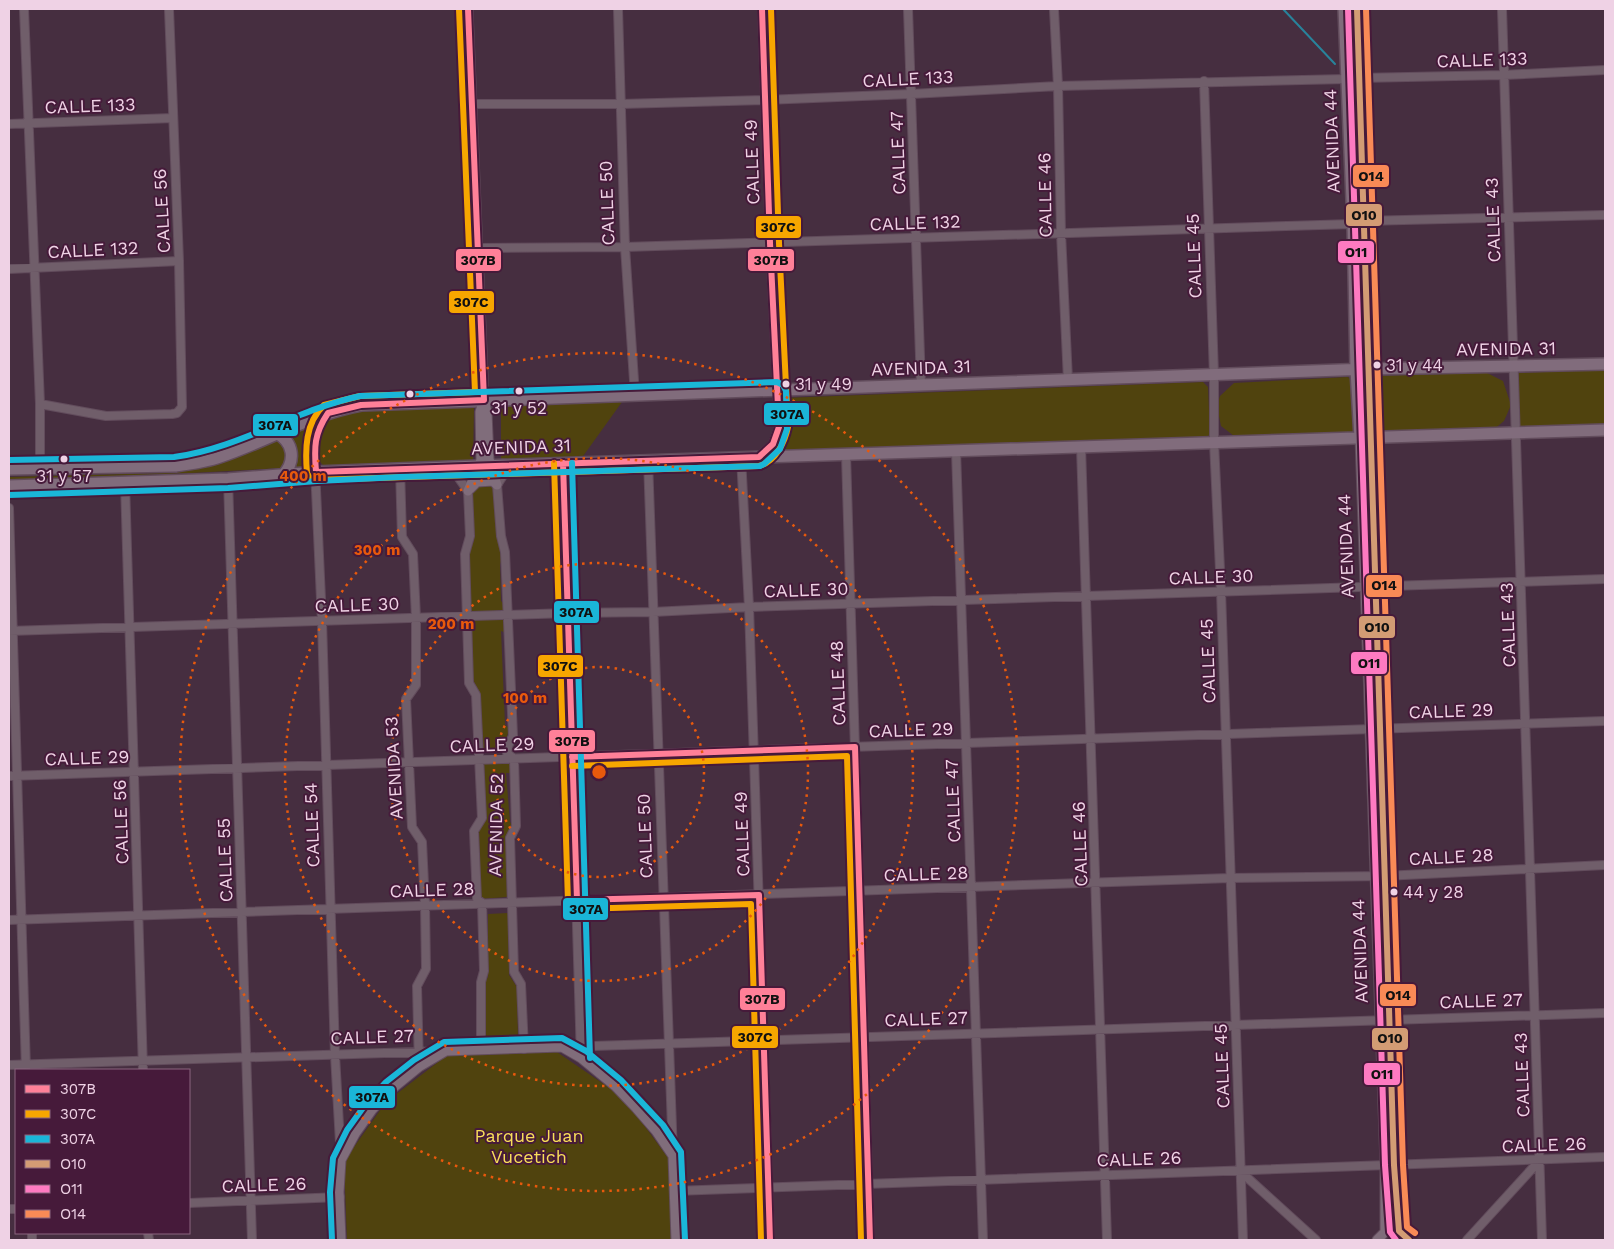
<svg xmlns="http://www.w3.org/2000/svg" width="1614" height="1249" viewBox="0 0 1614 1249" font-family="'Work Sans',sans-serif">
<style>
.green{fill:#50430e}
.lines{fill:none;stroke-linecap:round;stroke-linejoin:round}
.stream{stroke:#28839b;stroke-width:2}
.minor-casing{stroke:#624c5c;stroke-width:10}
.major-casing{stroke:#624c5c;stroke-width:11}
.highway-casing{stroke:#624c5c;stroke-width:14}
.minor{stroke:#705e6a;stroke-width:8}
.major{stroke:#806d7b;stroke-width:9}
.highway{stroke:#816c7c;stroke-width:11}
.bus-1-casing{stroke:#461a3a;stroke-width:10}
.bus-2-casing{stroke:#461a3a;stroke-width:10}
.bus-3-casing{stroke:#461a3a;stroke-width:10}
.bus-4-casing{stroke:#461a3a;stroke-width:10}
.bus-5-casing{stroke:#461a3a;stroke-width:10}
.bus-6-casing{stroke:#461a3a;stroke-width:10}
.bus-1{stroke:#ff8098;stroke-width:6}
.bus-2{stroke:#f7a600;stroke-width:6}
.bus-3{stroke:#1ab6d8;stroke-width:6}
.bus-4{stroke:#d39c74;stroke-width:6}
.bus-5{stroke:#fe7ac1;stroke-width:6}
.bus-6{stroke:#f98a56;stroke-width:6}
.ring{fill:none;stroke:#e8590c;stroke-width:2.5;stroke-dasharray:2.5 5}
.bus-dot{fill:#efd2e5;stroke:#461a3a;stroke-width:2}
.labels{text-anchor:middle;stroke-width:4;stroke-linejoin:round;paint-order:stroke}
.bus-label{font-size:17px;fill:#efd2e5;stroke:#461a3a;text-anchor:start}
.street-label{font-size:18px;fill:#efd2e5;stroke:#461a3a}
.park-label{font-size:18px;fill:#f8de59;stroke:#461a3a}
.centre{fill:#e8590c;stroke:#461a3a;stroke-width:2.5}
.ring-label{font-size:15px;text-anchor:middle;font-weight:bold;fill:#e8590c;stroke:#461a3a;stroke-width:4;stroke-linejoin:round;paint-order:stroke}
.line-badge{stroke:#461a3a;stroke-width:2}
.pale-badge-label{font-size:14px;text-anchor:middle;font-weight:bold;fill:#111}
</style>
<rect width="100%" height="100%" fill="#462e40"/>
<!-- green -->
<path class="green" d="M1605 370V427L1519 430 1518 373Z
M1487 373 1503 381 1511 405 1504 421 1493 430 1380 433 1374 427 1373 380 1377 376Z
M1348 377 1353 382 1355 429 1350 434 1238 439 1221 426 1217 406 1220 396 1234 383Z
M1203 382 1208 387 1210 434 1206 438 773 454 782 437 783 398Z
M622 402 581 459 501 461V409L511 406Z
M474 407 473 462 327 469 319 461 320 435 326 419 349 412Z
M313 425 310 468 292 469C297 459 295 442 289 433Z
M278 438C287 447 290 458 283 468L191 473 9 480V477L167 473C209 468 240 457 278 438Z
M493 485 499 542 503 553 500 565 501 601 504 604 505 610 470 613 468 552 474 541 472 488 477 486Z
M505 618 506 633 501 631 505 725 509 728C508 736 504 742 502 750L483 752 480 693 473 680 471 620Z
M509 760 511 773H506L510 822 512 825 511 833 506 841 507 897 480 899 479 828 485 816 484 762Z
M508 913 509 975 517 987 518 1038 485 1040 482 986 488 977V914Z
M557 1052 624 1098 669 1159 671 1240H347L344 1161 386 1102 446 1056Z"/>
<g class="lines">
<!-- stream -->
<path class="stream" d="M1283 9 1335 64"/>
<defs>
<path id="minor" d="M24 9 40 404V468
M618 9 625 247 635 395
M908 9 921 385
M1054 9 1058 86 1061 233 1068 380
M1502 9 1542 1240
M1359 78 1503 75 1605 70
M1204 81 1214 375V442L1221 591 1243 1240
M471 104H621L765 100 911 94 1058 86 1346 79
M9 124 173 118
M1363 221 1605 215
M478 248 625 247 1353 224
M9 269 179 261
M40 404 106 416 172 414 177 413 182 407 179 261 169 9
M327 414C319 425 315 433 314 446L322 621 335 1055 341 1160
M1081 447 1107 1240
M956 451 983 1240
M846 455 870 1240
M741 457 749 607 770 1240
M759 457 773 444 779 427 770 243 762 9
M648 460 673 1156
M563 463 581 1058
M513 466 504 474 497 485 501 536 505 552 513 736 508 746 507 753 514 759 516 826 510 838 514 972 521 984 524 1049
M451 467 468 491 470 536 465 554 469 683 476 695 482 818 474 831 477 899 482 903 484 971 481 982V1050
M400 468 402 537 413 554 416 618V685L406 699 412 827 422 842 425 905 426 969 417 986 419 1067
M228 479 252 1240
M125 483 143 1070
M9 508 26 1070
M9 631 568 613 653 612 749 607 1605 579
M9 776 1605 721
M9 920 1230 878 1384 876 1605 865
M562 1047 1605 1013
M9 1065 446 1051
M1240 1171 1316 1240
M674 1191 1605 1157
M189 1203 340 1197
M9 1209H16
M32 1233V1240
M148 1233 149 1240
M1467 1240 1540 1160"/>
<path id="major" d="M468 9 484 400 487 412 489 459 497 485
M1360 438 1385 1165V1232
M1370 438 1394 1165 1399 1231
M470 489 477 482 493 481 497 485
M468 491 481 460 480 412 483 402
M341 1240 339 1192 341 1160 355 1134 372 1110 392 1089 419 1067 446 1051 562 1047 581 1058 615 1086 636 1108 656 1131 673 1156 676 1240
M1377 1240 1385 1232 1399 1231 1409 1240"/>
<path id="highway" d="M1344 9 1353 224 1356 370 1360 438
M1357 9 1370 438
M276 433C294 442 296 461 283 475
M9 469 175 466C190 464 206 462 220 457 268 441 311 414 361 405L1368 369 1605 364
M9 486 228 479 316 472 451 467 1605 430"/>
</defs>
<!-- minor casing -->
<use href="#minor" class="minor-casing"/>
<!-- major casing -->
<use href="#major" class="major-casing"/>
<!-- highway casing -->
<use href="#highway" class="highway-casing"/>
<!-- minor -->
<use href="#minor" class="minor"/>
<!-- major -->
<use href="#major" class="major"/>
<!-- highway -->
<use href="#highway" class="highway"/>
<defs>
<path id="bus-1" d="M468 9 484 400 361 405 328 413C314 434 314 447 316 472L759 457 773 444 779 427 770 243 762 9
M563 463 577 900 759 895 770 1240
M572 757 855 747 870 1240"/>
<path id="bus-2" d="M459 9 475 392 360 396 324 405C305 423 305 450 307 473L310 478 314 480 759 466C776 461 785 442 788 427L779 243 771 9
M554 463 568 902 572 907 577 909 751 904 761 1240
M572 766 847 756 861 1240"/>
<path id="bus-3" d="M9 460 174 457C240 448 295 410 360 396L777 382 783 385 786 391 787 429 780 449 764 464 760 466 400 477 317 481 228 488 9 495
M572 463 590 1058
M332 1240 330 1192 333 1158 347 1130 365 1105 386 1082 414 1060 444 1042 562 1038 586 1051 621 1080 663 1125 681 1152 685 1240"/>
<path id="bus-4" d="M1357 9 1394 1165 1399 1231 1409 1240"/>
<path id="bus-5" d="M1348 9 1385 1165 1390 1232 1396 1240"/>
<path id="bus-6" d="M1366 9 1403 1165 1407 1227 1415 1233"/>
</defs>
<!-- bus-1 casing -->
<use href="#bus-1" class="bus-1-casing"/>
<!-- bus-2 casing -->
<use href="#bus-2" class="bus-2-casing"/>
<!-- bus-3 casing -->
<use href="#bus-3" class="bus-3-casing"/>
<!-- bus-4 casing -->
<use href="#bus-4" class="bus-4-casing"/>
<!-- bus-5 casing -->
<use href="#bus-5" class="bus-5-casing"/>
<!-- bus-6 casing -->
<use href="#bus-6" class="bus-6-casing"/>
<!-- bus-1 -->
<use href="#bus-1" class="bus-1"/>
<!-- bus-2 -->
<use href="#bus-2" class="bus-2"/>
<!-- bus-3 -->
<use href="#bus-3" class="bus-3"/>
<!-- bus-4 -->
<use href="#bus-4" class="bus-4"/>
<!-- bus-5 -->
<use href="#bus-5" class="bus-5"/>
<!-- bus-6 -->
<use href="#bus-6" class="bus-6"/>
</g>
<!-- distance rings -->
<g class="ring">
<circle cx="599" cy="772" r="105"/>
<circle cx="599" cy="772" r="209"/>
<circle cx="599" cy="772" r="314"/>
<circle cx="599" cy="772" r="419"/>
</g>
<!-- markers -->
<g class="bus-dot">
<circle cx="1377" cy="365" r="4.5"/>
<circle cx="786" cy="384" r="4.5"/>
<circle cx="519" cy="391" r="4.5"/>
<circle cx="410" cy="394" r="4.5"/>
<circle cx="64" cy="459" r="4.5"/>
<circle cx="1394" cy="892" r="4.5"/>
</g>
<g class="labels">
<!-- bus labels -->
<g class="bus-label">
<text x="1386" y="371">31 y 44</text>
<text x="795" y="390">31 y 49</text>
<text x="519" y="414" text-anchor="middle">31 y 52</text>
<text x="64" y="482" text-anchor="middle">31 y 57</text>
<text x="1403" y="898">44 y 28</text>
</g>
<!-- street labels -->
<g class="street-label">
<text transform="translate(1482 60) rotate(-2)" y="6">CALLE 133</text>
<text transform="translate(908 79) rotate(-3)" y="6">CALLE 133</text>
<text transform="translate(90 106) rotate(-2)" y="6">CALLE 133</text>
<text transform="translate(1332 141) rotate(-92)" y="6">AVENIDA 44</text>
<text transform="translate(898 153) rotate(-92)" y="6">CALLE 47</text>
<text transform="translate(752 162) rotate(-92)" y="6">CALLE 49</text>
<text transform="translate(1045 195) rotate(-91)" y="6">CALLE 46</text>
<text transform="translate(607 203) rotate(-92)" y="6">CALLE 50</text>
<text transform="translate(162 211) rotate(-93)" y="6">CALLE 56</text>
<text transform="translate(1493 220) rotate(-92)" y="6">CALLE 43</text>
<text transform="translate(915 223) rotate(-2)" y="6">CALLE 132</text>
<text transform="translate(93 250) rotate(-3)" y="6">CALLE 132</text>
<text transform="translate(1194 256) rotate(-92)" y="6">CALLE 45</text>
<text transform="translate(1506 349) rotate(-1)" y="6">AVENIDA 31</text>
<text transform="translate(921 368) rotate(-2)" y="6">AVENIDA 31</text>
<text transform="translate(521 447) rotate(-2)" y="6">AVENIDA 31</text>
<text transform="translate(1346 546) rotate(-92)" y="6">AVENIDA 44</text>
<text transform="translate(1211 577) rotate(-2)" y="6">CALLE 30</text>
<text transform="translate(806 590) rotate(-2)" y="6">CALLE 30</text>
<text transform="translate(357 605) rotate(-2)" y="6">CALLE 30</text>
<text transform="translate(1508 625) rotate(-92)" y="6">CALLE 43</text>
<text transform="translate(1208 661) rotate(-92)" y="6">CALLE 45</text>
<text transform="translate(838 683) rotate(-92)" y="6">CALLE 48</text>
<text transform="translate(1451 711) rotate(-2)" y="6">CALLE 29</text>
<text transform="translate(911 730) rotate(-2)" y="6">CALLE 29</text>
<text transform="translate(492 745) rotate(-2)" y="6">CALLE 29</text>
<text transform="translate(87 758) rotate(-2)" y="6">CALLE 29</text>
<text transform="translate(394 768) rotate(-93)" y="6">AVENIDA 53</text>
<text transform="translate(953 801) rotate(-92)" y="6">CALLE 47</text>
<text transform="translate(121 822) rotate(-92)" y="6">CALLE 56</text>
<text transform="translate(312 825) rotate(-92)" y="6">CALLE 54</text>
<text transform="translate(496 825) rotate(-89)" y="6">AVENIDA 52</text>
<text transform="translate(742 834) rotate(-92)" y="6">CALLE 49</text>
<text transform="translate(645 836) rotate(-92)" y="6">CALLE 50</text>
<text transform="translate(1080 844) rotate(-92)" y="6">CALLE 46</text>
<text transform="translate(1451 857) rotate(-3)" y="6">CALLE 28</text>
<text transform="translate(225 860) rotate(-92)" y="6">CALLE 55</text>
<text transform="translate(926 874) rotate(-2)" y="6">CALLE 28</text>
<text transform="translate(432 890) rotate(-2)" y="6">CALLE 28</text>
<text transform="translate(1360 951) rotate(-92)" y="6">AVENIDA 44</text>
<text transform="translate(1481 1001) rotate(-2)" y="6">CALLE 27</text>
<text transform="translate(926 1019) rotate(-2)" y="6">CALLE 27</text>
<text transform="translate(372 1037) rotate(-2)" y="6">CALLE 27</text>
<text transform="translate(1222 1066) rotate(-92)" y="6">CALLE 45</text>
<text transform="translate(1522 1075) rotate(-92)" y="6">CALLE 43</text>
<text transform="translate(1544 1145) rotate(-2)" y="6">CALLE 26</text>
<text transform="translate(1139 1159) rotate(-2)" y="6">CALLE 26</text>
<text transform="translate(264 1185) rotate(-2)" y="6">CALLE 26</text>
</g>
<!-- park labels -->
<g class="park-label">
<text x="529" y="1142">Parque Juan<tspan x="529" dy="21">Vucetich</tspan></text>
</g>
</g>
<circle cx="599" cy="772" r="8" class="centre"/>
<g class="ring-label">
<text x="303" y="481">400 m</text>
<text x="377" y="555">300 m</text>
<text x="451" y="629">200 m</text>
<text x="525" y="703">100 m</text>
</g>
<g class="line-badge">
<rect x="1352" y="164" width="38" height="24" rx="5" fill="#f98a56"/>
<rect x="1345" y="203" width="38" height="24" rx="5" fill="#d39c74"/>
<rect x="755" y="215" width="47" height="24" rx="5" fill="#f7a600"/>
<rect x="1337" y="240" width="38" height="24" rx="5" fill="#fe7ac1"/>
<rect x="455" y="248" width="47" height="24" rx="5" fill="#ff8098"/>
<rect x="747" y="248" width="48" height="24" rx="5" fill="#ff8098"/>
<rect x="448" y="290" width="47" height="24" rx="5" fill="#f7a600"/>
<rect x="763" y="402" width="47" height="24" rx="5" fill="#1ab6d8"/>
<rect x="252" y="413" width="47" height="24" rx="5" fill="#1ab6d8"/>
<rect x="1365" y="574" width="38" height="24" rx="5" fill="#f98a56"/>
<rect x="553" y="600" width="47" height="24" rx="5" fill="#1ab6d8"/>
<rect x="1358" y="615" width="38" height="24" rx="5" fill="#d39c74"/>
<rect x="1350" y="651" width="38" height="24" rx="5" fill="#fe7ac1"/>
<rect x="537" y="654" width="47" height="24" rx="5" fill="#f7a600"/>
<rect x="548" y="729" width="48" height="24" rx="5" fill="#ff8098"/>
<rect x="562" y="897" width="47" height="24" rx="5" fill="#1ab6d8"/>
<rect x="1379" y="983" width="38" height="24" rx="5" fill="#f98a56"/>
<rect x="739" y="987" width="47" height="24" rx="5" fill="#ff8098"/>
<rect x="731" y="1025" width="48" height="24" rx="5" fill="#f7a600"/>
<rect x="1371" y="1027" width="38" height="24" rx="5" fill="#d39c74"/>
<rect x="1363" y="1062" width="38" height="24" rx="5" fill="#fe7ac1"/>
<rect x="348" y="1085" width="48" height="24" rx="5" fill="#1ab6d8"/>
</g>
<g class="pale-badge-label">
<text x="1371" y="181">O14</text>
<text x="1364" y="220">O10</text>
<text x="778" y="232">307C</text>
<text x="1356" y="257">O11</text>
<text x="478" y="265">307B</text>
<text x="771" y="265">307B</text>
<text x="471" y="307">307C</text>
<text x="787" y="419">307A</text>
<text x="275" y="430">307A</text>
<text x="1384" y="590">O14</text>
<text x="576" y="617">307A</text>
<text x="1377" y="632">O10</text>
<text x="1369" y="668">O11</text>
<text x="560" y="671">307C</text>
<text x="572" y="746">307B</text>
<text x="586" y="914">307A</text>
<text x="1398" y="1000">O14</text>
<text x="762" y="1004">307B</text>
<text x="755" y="1042">307C</text>
<text x="1390" y="1043">O10</text>
<text x="1382" y="1079">O11</text>
<text x="372" y="1102">307A</text>
</g>
<!-- border -->
<rect width="1614" height="1249" fill="none" stroke="#efd2e5" stroke-width="20"/>
<!-- legend -->
<rect x="15" y="1069" width="175" height="165" fill="#461a3a" stroke="#8a647e"/>
<rect x="25" y="1085" width="25" height="8" fill="#ff8098" stroke="#8a647e"/>
<text x="60" y="1094" font-size="15" fill="#efd2e5">307B</text>
<rect x="25" y="1110" width="25" height="8" fill="#f7a600" stroke="#8a647e"/>
<text x="60" y="1119" font-size="15" fill="#efd2e5">307C</text>
<rect x="25" y="1135" width="25" height="8" fill="#1ab6d8" stroke="#8a647e"/>
<text x="60" y="1144" font-size="15" fill="#efd2e5">307A</text>
<rect x="25" y="1160" width="25" height="8" fill="#d39c74" stroke="#8a647e"/>
<text x="60" y="1169" font-size="15" fill="#efd2e5">O10</text>
<rect x="25" y="1185" width="25" height="8" fill="#fe7ac1" stroke="#8a647e"/>
<text x="60" y="1194" font-size="15" fill="#efd2e5">O11</text>
<rect x="25" y="1210" width="25" height="8" fill="#f98a56" stroke="#8a647e"/>
<text x="60" y="1219" font-size="15" fill="#efd2e5">O14</text>
</svg>
